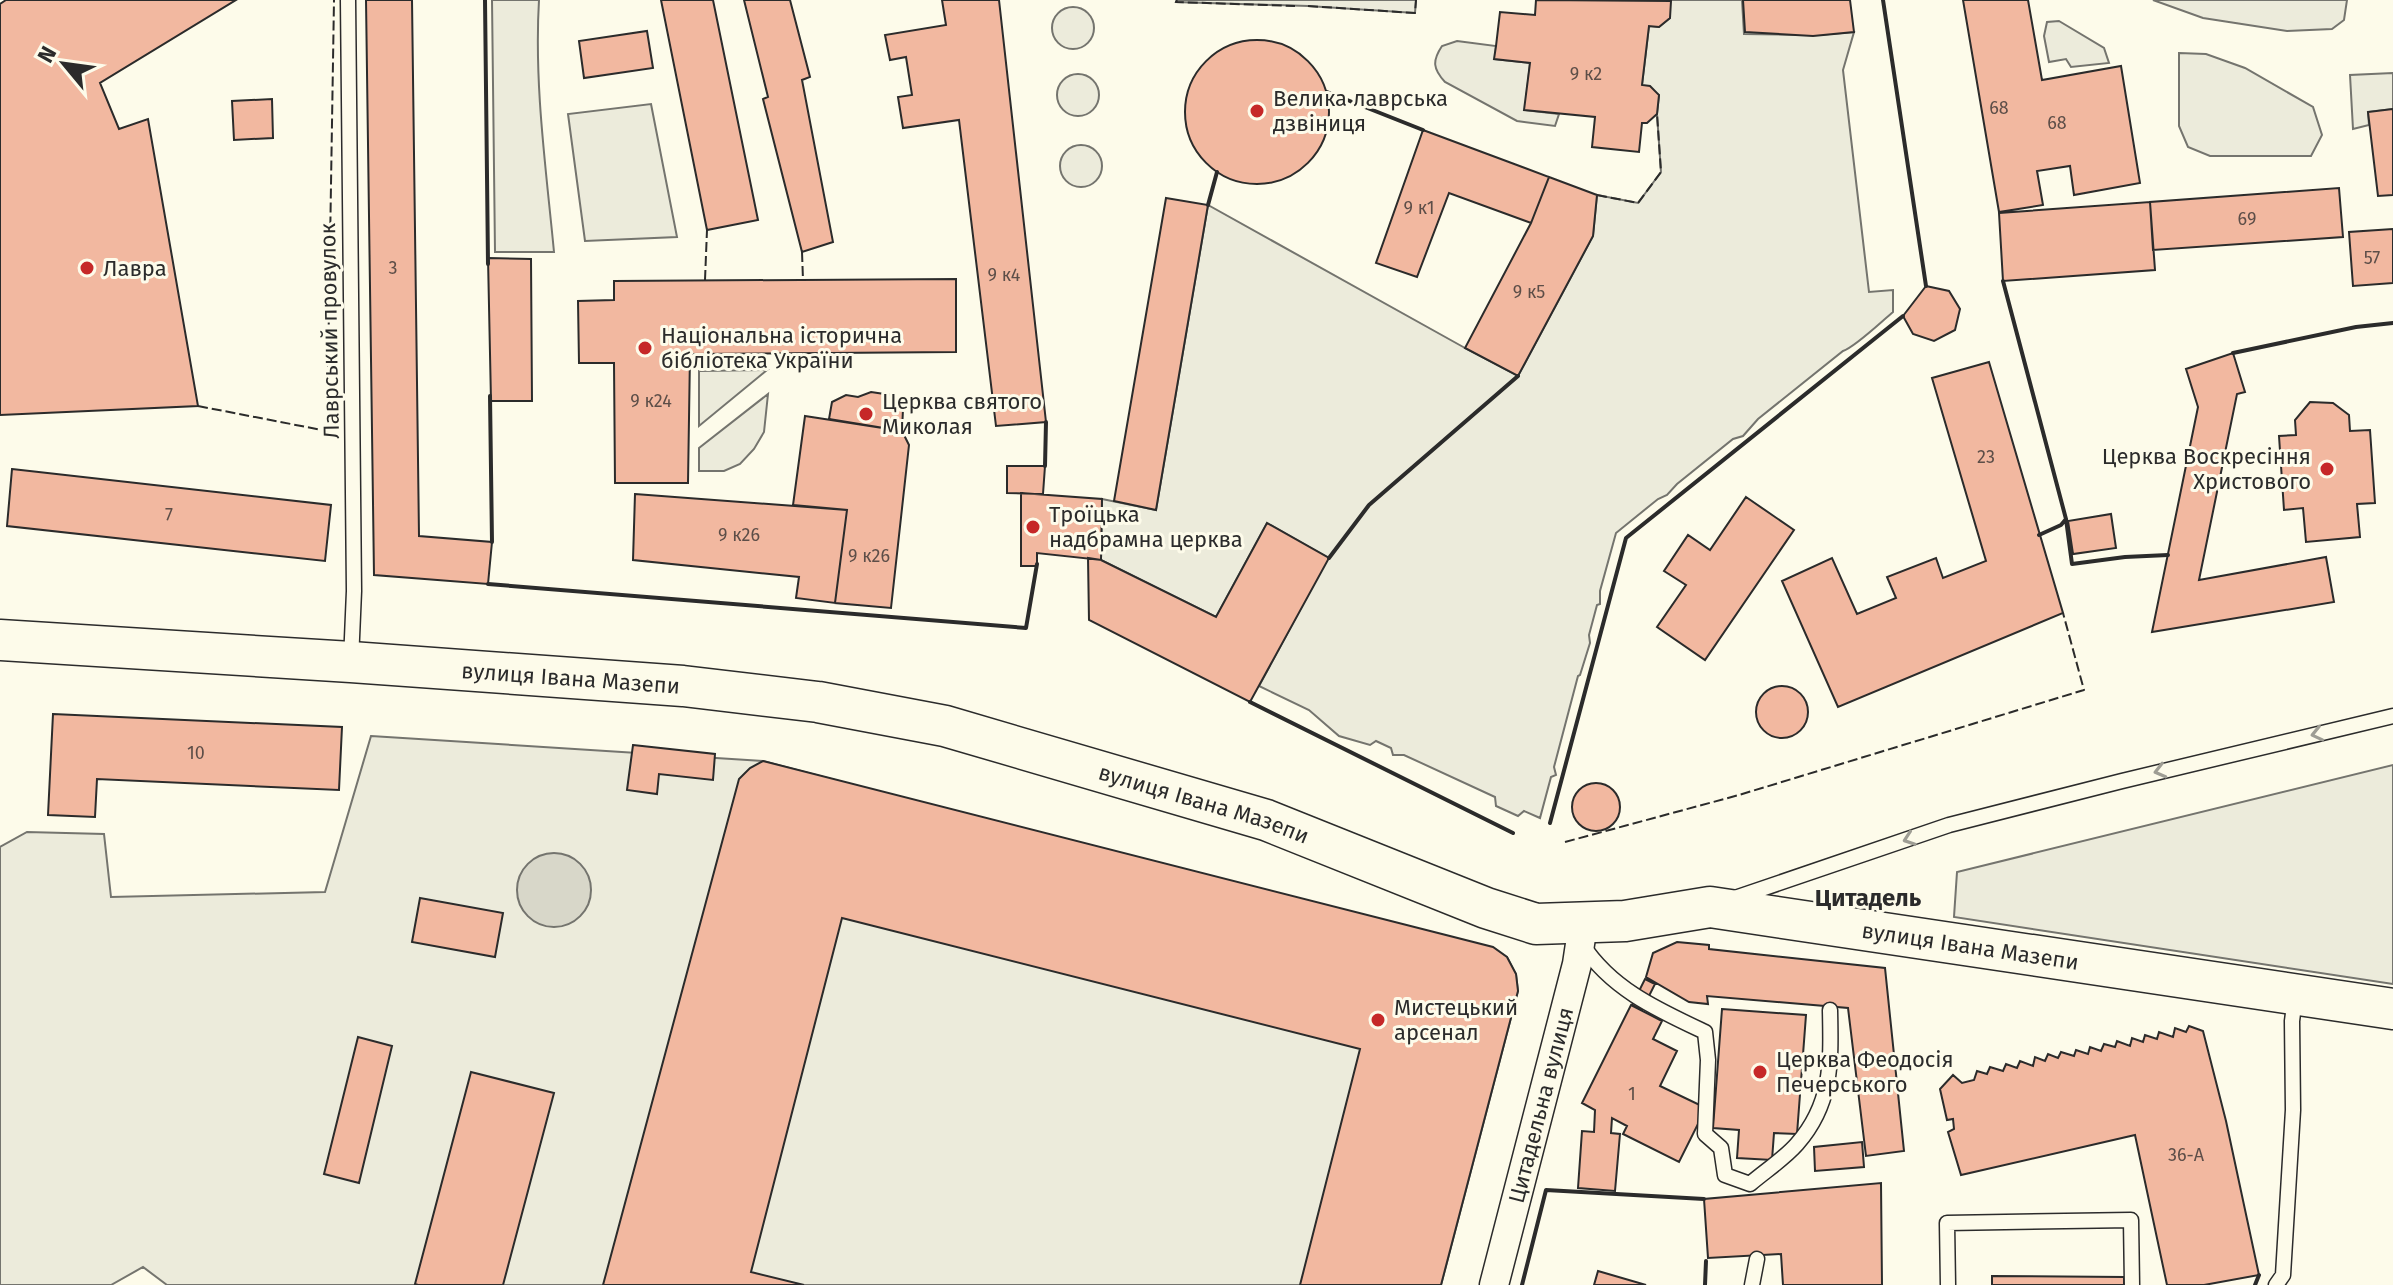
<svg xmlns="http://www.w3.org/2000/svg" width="2393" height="1285" viewBox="0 0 2393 1285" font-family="'Fira Sans',sans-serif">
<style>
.green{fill:#ecebdb;stroke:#74746e;stroke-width:2}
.water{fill:#d8d7c9;stroke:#74746e;stroke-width:2}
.building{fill:#f2b8a0;stroke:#2b2b2b;stroke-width:2}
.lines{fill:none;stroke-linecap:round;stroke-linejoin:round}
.service-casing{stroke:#2b2b2b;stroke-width:17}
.minor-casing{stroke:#2b2b2b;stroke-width:31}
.secondary-casing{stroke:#2b2b2b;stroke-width:43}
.service{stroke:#fdfbea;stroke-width:14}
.minor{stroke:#fdfbea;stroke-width:28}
.secondary{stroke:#fdfbea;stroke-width:40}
.fence{stroke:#2b2b2b;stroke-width:2;stroke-dasharray:10 4;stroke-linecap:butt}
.wall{stroke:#2b2b2b;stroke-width:4}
.oneway{stroke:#9e9d94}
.poi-dot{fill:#c62828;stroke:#fdfbea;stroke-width:3}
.labels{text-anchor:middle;stroke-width:6;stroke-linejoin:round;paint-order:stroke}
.number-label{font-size:18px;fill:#5d4e48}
.poi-label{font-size:22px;fill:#2b2b2b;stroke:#fdfbea;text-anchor:start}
.street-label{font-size:22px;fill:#2b2b2b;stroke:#fdfbea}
.neighbourhood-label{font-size:24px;font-weight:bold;fill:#2b2b2b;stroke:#fdfbea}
</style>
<rect width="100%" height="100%" fill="#fdfbea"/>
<!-- green -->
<path class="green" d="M492 0H539C534 84 546 168 554 252H495Z
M1177 0H1416L1415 13 1308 6 1176 2Z
M1670 0H1742L1744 34 1818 35 1854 32 1843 70 1869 292 1893 290V312C1881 322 1855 347 1843 351L1758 419 1743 436 1733 439 1677 484 1667 495 1658 499 1616 533 1600 591V604L1597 605 1589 635 1590 643 1580 675 1578 676 1554 767 1556 775 1551 777 1540 818 1524 811 1518 816 1496 806 1495 797 1404 755H1393L1391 748 1376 741 1370 745 1339 736 1309 710 1259 686 1328 558 1267 523 1216 617 1101 560 1102 499 1156 510 1208 205 1465 348 1518 376 1593 236 1597 195 1638 203 1661 172 1657 114 1659 95 1642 85 1649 26 1659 27 1670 18Z
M2153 0H2347L2344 20 2332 29 2287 31 2203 18Z
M1052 28a21 21 0 1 1 42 0a21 21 0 1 1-42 0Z
M2059 21 2104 48 2109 63 2071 67 2066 59 2049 62 2044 36 2047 22Z
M1457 41 1496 46 1495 59 1530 63 1525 110 1559 114 1555 126 1517 121 1445 82C1433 69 1432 61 1442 46Z
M2179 53 2206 54 2245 68 2313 107 2322 135 2311 156H2210L2188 147 2179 126Z
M2393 73V109L2368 112 2369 125 2353 129 2350 75Z
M1057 95a21 21 0 1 1 42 0a21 21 0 1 1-42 0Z
M651 104 677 237 585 241 568 114Z
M1060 166a21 21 0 1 1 42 0a21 21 0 1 1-42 0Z
M767 370 699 426V371Z
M768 394 764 432 754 449 740 464 724 471H699V448Z
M371 736 763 761 1507 957 1516 974 1518 991 1441 1285H167L143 1267 111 1285H0V847L27 832 104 834 111 897 325 892Z
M2393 765V984L1954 917 1957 872Z"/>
<!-- water -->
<path class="water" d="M517 890a37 37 0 1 1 74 0a37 37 0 1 1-74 0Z"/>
<!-- building -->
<path class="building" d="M6 0H236L100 83 119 129 148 119 198 406 0 415V4Z
M366 0H412L419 536 492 542 488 584 374 575Z
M661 0H713L758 220 707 230Z
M744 0H790L810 77 802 80 833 242 802 252 763 99 768 97Z
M942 0H999L1046 422 996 426 959 120 903 128 898 97 912 95 906 57 890 60 885 35 946 25Z
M1536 0 1671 1 1670 18 1659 27 1649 26 1642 85 1650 86 1659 95 1657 114 1647 123H1642L1639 152 1592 147 1595 117 1524 110 1530 63 1494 59 1496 46 1500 12 1535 15Z
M1743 0H1850L1854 32 1813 36 1745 32Z
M1963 0H2028L2042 80 2121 66 2140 183 2074 195 2070 166 2037 171 2043 205 1999 212Z
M647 31 653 68 584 78 579 41Z
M1185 112a72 72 0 1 1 144 0a72 72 0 1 1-144 0Z
M272 99 273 138 234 140 232 101Z
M2393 109V195L2378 196 2368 112Z
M1423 130 1549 177 1531 223 1449 193 1417 277 1376 263Z
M1549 177 1597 195 1593 236 1518 376 1465 348 1531 223Z
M2339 188 2343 237 2153 250 2150 202Z
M1166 198 1208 205 1156 510 1114 501Z
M2150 202 2155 270 2003 281 1999 213Z
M2393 229V283L2353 286 2349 232Z
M488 258 531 259 532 401H491Z
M956 279V352L690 354 688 483H615L614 363H579L578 301 614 300V281Z
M1926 286 1949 291 1960 309 1955 330 1934 341 1913 334 1903 316Z
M2233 353 2245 392 2237 394 2199 580 2326 557 2334 602 2152 632 2198 407 2186 369Z
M1989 362 2063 613 1838 707 1782 581 1832 558 1857 614 1896 598 1887 577 1936 558 1943 578 1986 561 1932 378Z
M871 392 891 395 903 409 902 431 829 419 832 402 846 395 858 397Z
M2310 402 2333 403 2349 415 2350 431 2370 430 2375 503 2357 504 2360 537 2306 542 2303 508 2284 510 2279 436 2296 435 2295 420Z
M805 416 902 431 909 445 891 608 835 603 847 510 793 505Z
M1007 466H1045L1043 494 1007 493Z
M12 469 331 505 325 561 7 526Z
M1021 493 1102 499 1101 560 1037 553V566H1021Z
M635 494 847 510 835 603 796 598 799 577 633 560Z
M1746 497 1794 530 1705 660 1657 627 1686 585 1664 571 1688 535 1710 550Z
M2111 514 2116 548 2073 554 2068 521Z
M1267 523 1329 558 1250 702 1089 620 1088 558 1101 560 1216 617Z
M1756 712a26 26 0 1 1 52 0a26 26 0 1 1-52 0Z
M53 714 342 727 339 790 97 779 95 817 48 815Z
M633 745 715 754 713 780 659 774 657 794 627 790Z
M763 761 1493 947 1507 957 1516 974 1518 991 1441 1285H1300L1360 1049 842 918 751 1272 804 1285H603L739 779 750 768Z
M1572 807a24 24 0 1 1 48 0a24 24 0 1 1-48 0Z
M420 898 503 913 495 957 412 942Z
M1677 942 1709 945V949L1885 968 1904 1151 1866 1156 1848 1008 1707 996 1708 1004 1689 1002 1646 977 1653 953Z
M1645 979 1655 984 1642 1010 1632 1005Z
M1631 1005 1662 1021 1653 1039 1677 1051 1660 1086 1706 1108 1679 1162 1623 1134 1627 1126 1612 1118 1611 1133 1620 1134 1615 1191 1578 1188 1582 1131 1594 1132 1595 1110 1582 1103Z
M1722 1009 1806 1015 1797 1134 1774 1133 1772 1160 1737 1158 1739 1130 1713 1128Z
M2189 1026 2203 1031 2226 1121 2259 1275 2204 1285H2167L2135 1135 1961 1175 1948 1132 1954 1129 1953 1119 1947 1120 1940 1089 1953 1075 1962 1083 1974 1080 1977 1071 1987 1074 1990 1067 2003 1071 2006 1064 2017 1068 2020 1061 2033 1066 2035 1057 2045 1061 2048 1054 2058 1058 2061 1052 2074 1056 2076 1050 2088 1054 2090 1047 2101 1051 2104 1044 2115 1047 2117 1041 2130 1046 2132 1038 2143 1042 2145 1035 2157 1039 2159 1032 2173 1037 2175 1028 2186 1032Z
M358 1037 392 1046 359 1183 324 1174Z
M471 1072 554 1093 503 1285H418L415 1284Z
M1862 1142 1864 1167 1815 1171 1814 1147Z
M1881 1183 1882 1285H1783L1781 1254 1708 1258 1704 1199Z
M1598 1271 1646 1285H1594Z
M1992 1276 2124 1277V1285H1992Z"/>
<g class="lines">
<defs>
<path id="service" d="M348 0 354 591 351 661
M1735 898 1949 825 2122 781 2393 716
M1582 944C1611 989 1658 1010 1705 1032L1708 1060 1705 1134 1721 1148 1725 1175 1750 1184C1765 1171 1784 1159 1797 1144 1833 1103 1831 1061 1830 1010
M1752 1285 1757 1259
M1948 1285 1947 1223 2131 1220 2132 1285
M2276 1285 2283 1275 2293 1110 2292 1021 2295 998"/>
<g id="minor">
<path id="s1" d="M1494 1285 1577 964 1583 924"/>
</g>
<g id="secondary">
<path id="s2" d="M0 640 351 662 683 686 818 702 945 726 1266 820 1486 908 1536 924 1625 921 1710 907 2393 1009"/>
</g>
</defs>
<!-- service casing -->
<use href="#service" class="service-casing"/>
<!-- minor casing -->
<use href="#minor" class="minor-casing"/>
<!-- secondary casing -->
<use href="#secondary" class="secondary-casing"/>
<!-- service -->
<use href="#service" class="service"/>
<!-- minor -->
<use href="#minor" class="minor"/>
<!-- secondary -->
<use href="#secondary" class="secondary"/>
<!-- fence -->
<path class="fence" d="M1177 0 1176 2 1295 6
M1308 6 1415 13 1416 0
M1597 195 1638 203 1661 172 1657 114
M802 252 803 280
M705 280 707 230
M198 406 327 431 334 0
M1565 842 1739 795 2084 690 2063 613"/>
<!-- wall -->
<path class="wall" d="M485 0 488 264
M1883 0 1926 286
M1327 92 1423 130
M1208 205 1217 172
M2003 281 2066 519 2072 564 2125 557 2168 555
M2233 353 2356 327 2393 323
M490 396 492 542
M1045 466 1046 422
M2039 535 2061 525 2066 519
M1329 558 1369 505 1518 376
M488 584 1026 628 1037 564
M1250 702 1513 833
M1550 823 1626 538 1903 316
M1522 1285 1546 1190 1704 1199
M1705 1285 1706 1261
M2255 1285 2259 1275"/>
</g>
<!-- one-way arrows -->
<defs><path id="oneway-chevron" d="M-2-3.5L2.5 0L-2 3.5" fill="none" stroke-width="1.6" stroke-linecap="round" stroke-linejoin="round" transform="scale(2)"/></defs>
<g class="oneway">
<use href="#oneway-chevron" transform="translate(2317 734) rotate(167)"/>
<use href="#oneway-chevron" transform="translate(2160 771) rotate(166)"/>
<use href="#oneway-chevron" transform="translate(1909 839) rotate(161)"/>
</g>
<!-- markers -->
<g class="poi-dot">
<circle cx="1257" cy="111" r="8"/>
<circle cx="87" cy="268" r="8"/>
<circle cx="645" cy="348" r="8"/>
<circle cx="866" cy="414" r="8"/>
<circle cx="2327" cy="469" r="8"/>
<circle cx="1033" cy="527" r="8"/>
<circle cx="1378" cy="1020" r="8"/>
<circle cx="1760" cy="1072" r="8"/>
</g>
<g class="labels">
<!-- number labels -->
<g class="number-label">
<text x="1586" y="80">9 к2</text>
<text x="1999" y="114">68</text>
<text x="2057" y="129">68</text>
<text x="1419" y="214">9 к1</text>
<text x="2247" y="225">69</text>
<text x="2372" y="264">57</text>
<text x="393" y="274">3</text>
<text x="1004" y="281">9 к4</text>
<text x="1529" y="298">9 к5</text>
<text x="651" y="407">9 к24</text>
<text x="1986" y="463">23</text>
<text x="169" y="521">7</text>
<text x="739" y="541">9 к26</text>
<text x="869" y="562">9 к26</text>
<text x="196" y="759">10</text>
<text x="1632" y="1100">1</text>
<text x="2186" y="1161">36-А</text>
</g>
<!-- poi labels -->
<g class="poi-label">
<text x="1273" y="106">Велика лаврська<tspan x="1273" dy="25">дзвіниця</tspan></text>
<text x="103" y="276">Лавра</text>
<text x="661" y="343">Національна історична<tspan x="661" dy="25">бібліотека України</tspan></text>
<text x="882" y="409">Церква святого<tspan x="882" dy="25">Миколая</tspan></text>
<text x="2311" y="464" text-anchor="end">Церква Воскресіння<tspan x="2311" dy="25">Христового</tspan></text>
<text x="1049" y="522">Троїцька<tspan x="1049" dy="25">надбрамна церква</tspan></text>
<text x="1394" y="1015">Мистецький<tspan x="1394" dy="25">арсенал</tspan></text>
<text x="1776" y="1067">Церква Феодосія<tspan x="1776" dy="25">Печерського</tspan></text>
</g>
<!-- street labels -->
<g class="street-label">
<text transform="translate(329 331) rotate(-91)" y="8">Лаврський провулок</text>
<text dy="8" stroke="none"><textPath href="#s2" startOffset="572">вулиця Івана Мазепи</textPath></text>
<text dy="8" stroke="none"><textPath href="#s2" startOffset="1220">вулиця Івана Мазепи</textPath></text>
<text dy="8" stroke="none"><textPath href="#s2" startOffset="2012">вулиця Івана Мазепи</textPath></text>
<text dy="8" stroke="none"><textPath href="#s1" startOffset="186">Цитадельна вулиця</textPath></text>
</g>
<!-- neighbourhood labels -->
<g class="neighbourhood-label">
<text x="1868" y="906">Цитадель</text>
</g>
</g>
<!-- north arrow -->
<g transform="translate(64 64) rotate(299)" stroke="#fdfbea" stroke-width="6" paint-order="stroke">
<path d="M0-6L14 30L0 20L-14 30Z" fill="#2b2b2b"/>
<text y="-12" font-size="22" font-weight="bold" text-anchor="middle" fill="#2b2b2b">N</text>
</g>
</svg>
